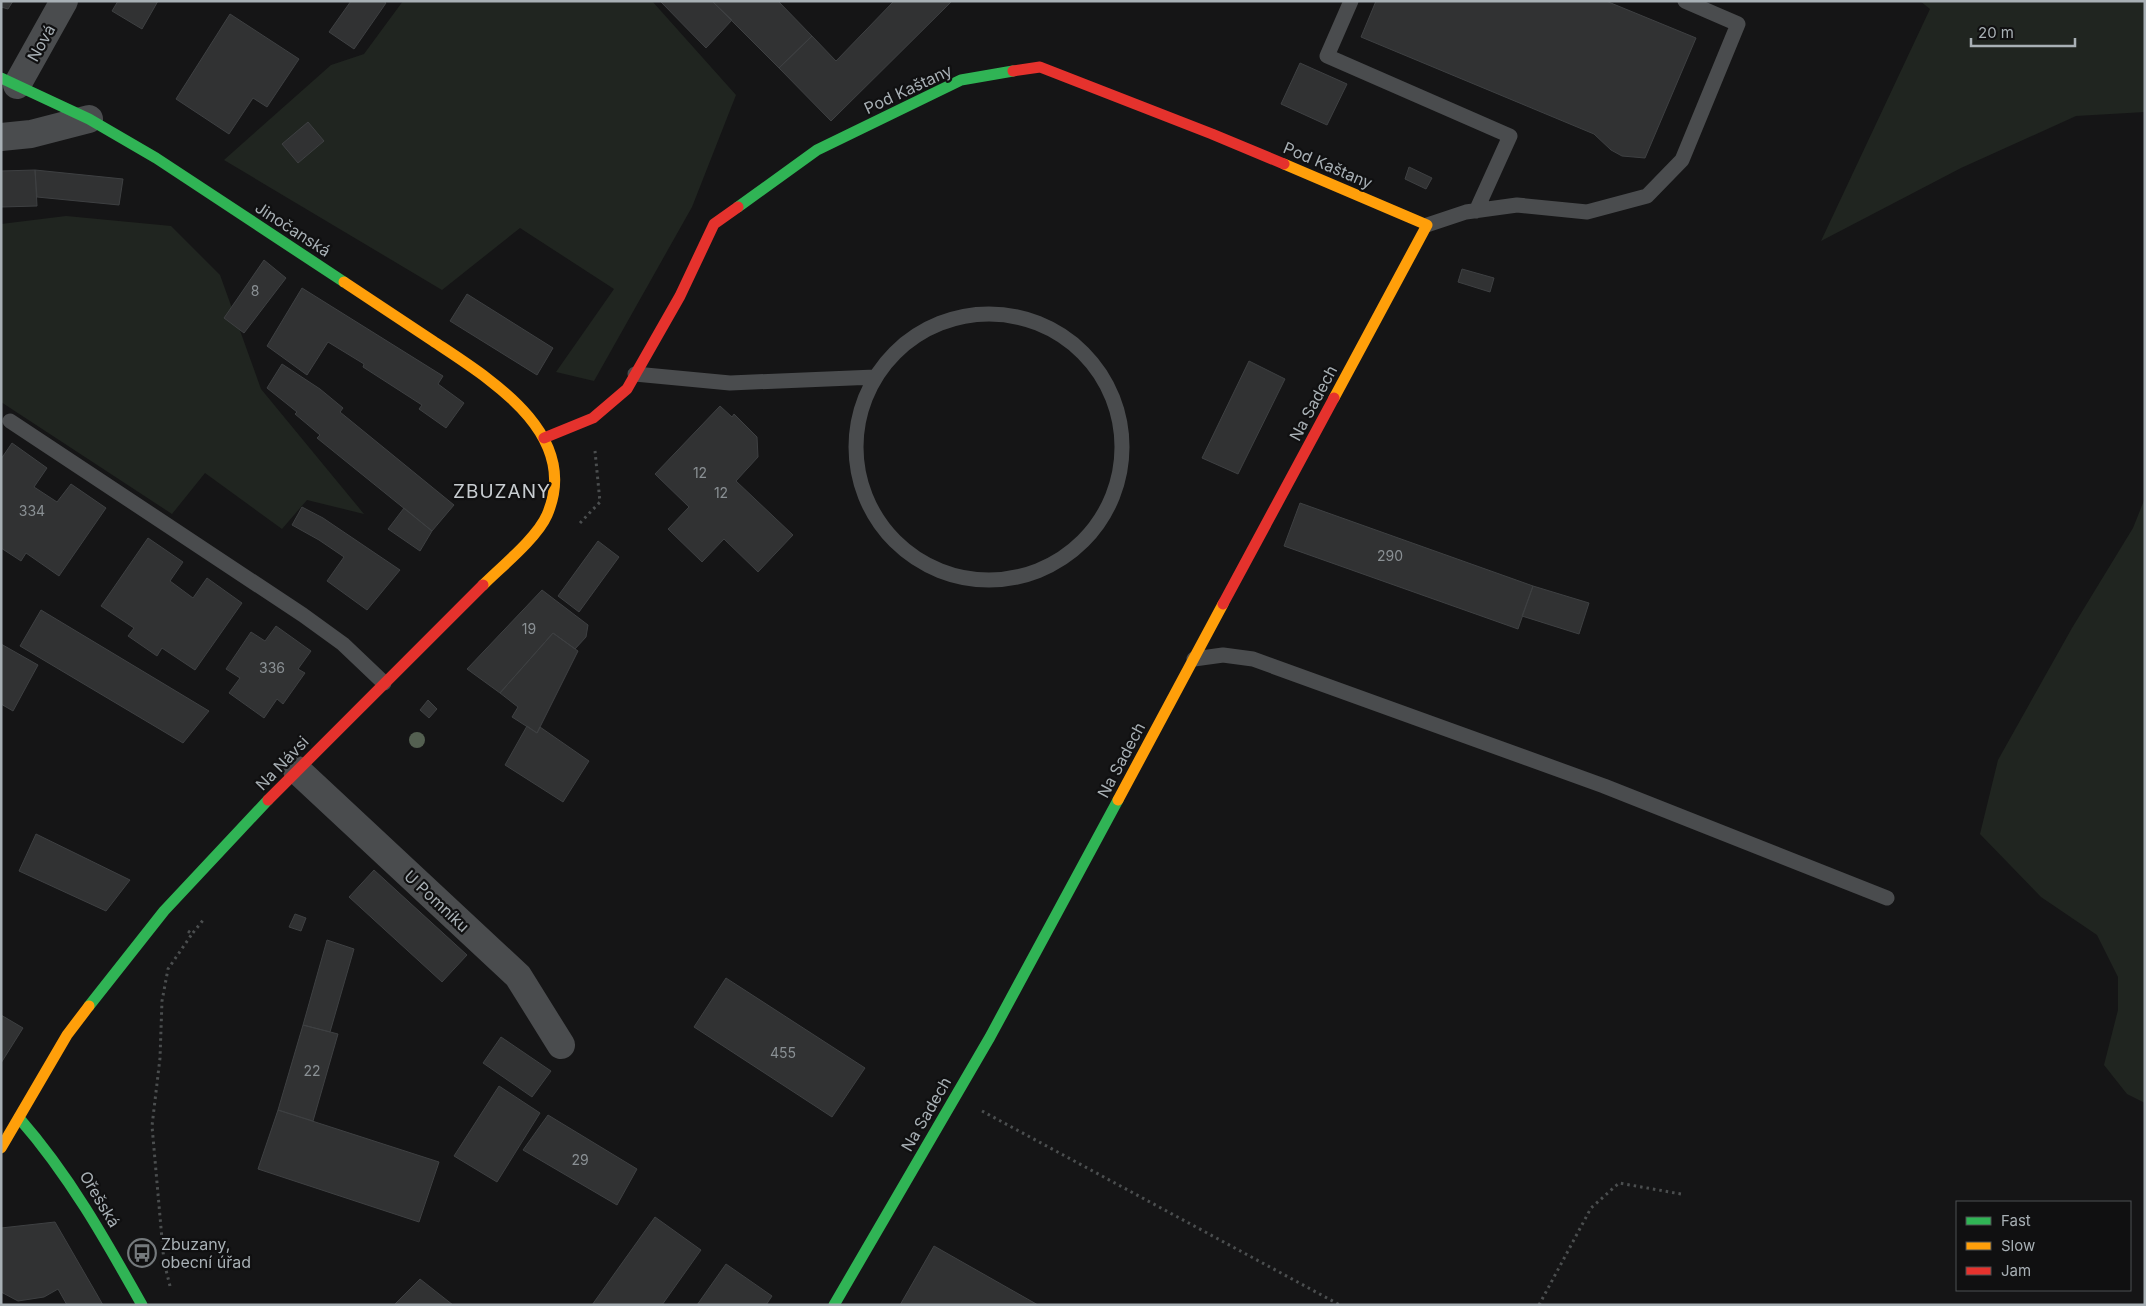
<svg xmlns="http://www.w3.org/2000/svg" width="2146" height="1306" viewBox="0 0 2146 1306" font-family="Inter,sans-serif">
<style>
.green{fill:#202520}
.building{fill:#313233;stroke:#3e4042}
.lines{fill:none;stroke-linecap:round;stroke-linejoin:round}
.path{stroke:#4b4e4f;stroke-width:3;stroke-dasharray:2.5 4;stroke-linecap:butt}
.lane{stroke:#4a4c4e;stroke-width:15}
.street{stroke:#4a4c4e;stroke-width:28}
.fast{stroke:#30b455;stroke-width:11}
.slow{stroke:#ff9f0a;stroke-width:11}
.jam{stroke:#e5322d;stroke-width:11}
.tree{fill:#546051}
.labels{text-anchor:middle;stroke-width:4.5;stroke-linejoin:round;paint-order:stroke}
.number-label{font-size:14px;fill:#8a9094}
.street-label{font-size:16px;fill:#a8b0b5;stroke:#101011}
.poi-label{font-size:16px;fill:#a8b0b5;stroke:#101011;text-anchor:start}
.quarter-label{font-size:19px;letter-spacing:1px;fill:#c8cdd1;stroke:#101011}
</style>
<rect width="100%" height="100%" fill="#151516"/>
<!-- green -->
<path class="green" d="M403 1H652L736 95 692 207 594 381 556 372 614 289 520 228 442 290 224 160 331 65 364 54Z
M1920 1H2145V112L2076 116 1961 168 1821 241 1930 9Z
M66 216 171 226 220 275 261 389 364 514 307 500 282 529 205 473 172 514 1 402V224Z
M2145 498V1103L2127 1094 2104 1065 2118 1010V977L2097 935 2041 897 1980 834 1998 760 2072 628 2133 528Z"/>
<!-- building -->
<path class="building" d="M1 1H13L8 9 1 7Z
M118 1H158L142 29 112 11Z
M351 1H383L386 3 354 49 329 32Z
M660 1H712L732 20 706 48Z
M712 1H778L812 36 779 68Z
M894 1H952L831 121 779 68 812 36 836 61Z
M1376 1H1606L1696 38 1645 158 1622 156 1611 150 1594 134 1361 37Z
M230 14 299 59 267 107 253 98 229 134 176 99Z
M1300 63 1347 84 1327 125 1281 104Z
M308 122 324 141 298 163 282 144Z
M1409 167 1432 178 1426 189 1405 179Z
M35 170 123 179 119 205 37 197Z
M35 170 37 206 1 207V171Z
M264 260 286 278 244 333 224 318Z
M1462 269 1494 278 1490 292 1458 282Z
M302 288 443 376 438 384 464 403 446 428 419 409 422 405 363 367 364 364 328 342 307 375 267 346Z
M467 294 553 348 537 375 450 321Z
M1249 361 1285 379 1238 474 1202 458Z
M282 364 320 389 343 408 340 412 454 505 432 531 317 438 320 435 295 414 297 412 267 388Z
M720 406 732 417 734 414 757 437 758 457 736 481 793 535 758 572 724 539 702 562 668 529 689 507 655 474Z
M12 443 47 468 34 487 57 502 71 484 106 508 59 576 26 553 21 561 1 548V459Z
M1300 503 1533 586 1518 629 1284 546Z
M302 507 323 518 400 570 367 610 327 581 344 557 319 540 292 525Z
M404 508 432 531 420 551 388 529Z
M148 538 183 562 170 581 193 598 207 578 242 603 195 670 162 648 157 656 128 636 134 628 101 606Z
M598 541 619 557 579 612 558 596Z
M1533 586 1589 603 1579 634 1522 616Z
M542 590 588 625 586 637 575 649 553 633 500 693 467 669Z
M41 610 209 711 183 743 20 646Z
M276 626 311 651 298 669 305 673 283 704 277 699 264 718 229 693 240 678 226 669 251 632 265 641Z
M553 633 578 651 537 733 512 717 518 707 500 693Z
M1 644 38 665 13 711 1 704Z
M428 700 437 709 429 718 420 710Z
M527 726 537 733 540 727 589 761 563 802 505 765Z
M36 834 130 880 106 911 19 871Z
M374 870 467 955 442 982 349 897Z
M295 914 306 918 301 931 289 927Z
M327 940 354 949 330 1032 303 1025Z
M726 978 865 1068 832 1117 694 1027Z
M1 1015 23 1028 1 1063Z
M303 1025 338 1034 313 1121 278 1110Z
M501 1037 551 1071 532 1097 483 1063Z
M499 1086 540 1113 497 1182 454 1156Z
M278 1110 439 1162 419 1222 258 1169Z
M548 1115 637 1169 617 1205 523 1150Z
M655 1217 701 1250 662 1305H592Z
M55 1222 103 1305H67L58 1289 44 1297 18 1301 1 1292V1228Z
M934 1246 1038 1305H900Z
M726 1264 772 1296 766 1305H697Z
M420 1279 453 1305H394Z"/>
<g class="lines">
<!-- path -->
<path class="path" d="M580 523 600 502 595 451
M188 931 192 934 204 919
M982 1111 1340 1305
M170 1286 164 1262 152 1126 160 1058 162 1001 168 969 192 934
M1539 1305 1591 1208 1619 1183 1681 1194"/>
<!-- lane -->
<path class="lane" d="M1351 1 1327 56 1510 136 1476 211
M1427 225 1466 212 1517 205 1587 212 1647 196 1682 160 1738 24 1685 1
M856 447a133 133 0 1 1 266 0a133 133 0 1 1-266 0Z
M635 374 730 383 875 377
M10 421 303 615 343 644 384 683
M1194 659 1223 655 1253 659 1604 786 1887 898"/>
<!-- street -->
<path class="street" d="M17 85 64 1
M1 137 31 134 89 119
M297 770 518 976 561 1045"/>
<!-- fast -->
<path class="fast" d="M1 78 89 119 156 158 344 282
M738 207 817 150 961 80 1013 71
M89 1006 164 911 268 800
M19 1118C69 1175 105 1239 142 1305
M834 1305 990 1037 1118 800"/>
<!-- slow -->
<path class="slow" d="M1284 164 1427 225 1334 398
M344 282C374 302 404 322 433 341 490 379 582 434 547 515 537 538 501 567 483 585
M1118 800 1223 604
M1 1148 67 1035 89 1006"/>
<!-- jam -->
<path class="jam" d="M1013 71 1040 67 1212 134 1284 164
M544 438 593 418 627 389 680 296 714 224 738 207
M1223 604 1334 398
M268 800 483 585"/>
</g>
<!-- trees -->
<circle class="tree" cx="417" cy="740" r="8"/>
<!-- icons -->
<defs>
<symbol id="bus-ring" viewBox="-11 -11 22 22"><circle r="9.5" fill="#101011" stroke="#757a7d" stroke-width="1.5"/><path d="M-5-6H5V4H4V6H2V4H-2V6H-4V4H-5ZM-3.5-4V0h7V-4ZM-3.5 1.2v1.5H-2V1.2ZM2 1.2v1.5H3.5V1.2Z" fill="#757a7d"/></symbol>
</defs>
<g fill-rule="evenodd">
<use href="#bus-ring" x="126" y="1237" width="32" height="32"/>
</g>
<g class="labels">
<!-- number labels -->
<g class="number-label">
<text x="255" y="296">8</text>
<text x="700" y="478">12</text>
<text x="721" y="498">12</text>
<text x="32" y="516">334</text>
<text x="1390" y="561">290</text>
<text x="529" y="634">19</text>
<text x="272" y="673">336</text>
<text x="783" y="1058">455</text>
<text x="312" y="1076">22</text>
<text x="580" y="1165">29</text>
</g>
<!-- street labels -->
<g class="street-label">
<text transform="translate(41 43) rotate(-61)" y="6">Nová</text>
<text transform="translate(908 89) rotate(-25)" y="6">Pod Kaštany</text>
<text transform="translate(1328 165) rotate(23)" y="6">Pod Kaštany</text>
<text transform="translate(293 229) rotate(33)" y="6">Jinočanská</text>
<text transform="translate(1313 403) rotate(-62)" y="6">Na Sadech</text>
<text transform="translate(1121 760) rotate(-62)" y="6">Na Sadech</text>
<text transform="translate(282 763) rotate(-46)" y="6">Na Návsi</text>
<text transform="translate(437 901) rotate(43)" y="6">U Pomníku</text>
<text transform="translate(926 1114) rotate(-60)" y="6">Na Sadech</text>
<text transform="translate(100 1199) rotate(59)" y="6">Ořešská</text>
</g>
<!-- poi labels -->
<g class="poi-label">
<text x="161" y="1250">Zbuzany,<tspan x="161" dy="18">obecní úřad</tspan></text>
</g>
<!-- quarter labels -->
<g class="quarter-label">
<text x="502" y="498">ZBUZANY</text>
</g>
</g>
<!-- border -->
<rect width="2146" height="1306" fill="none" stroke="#a8b0b5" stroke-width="5"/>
<!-- legend -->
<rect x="1956" y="1201" width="175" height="90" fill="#101011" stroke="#4d5053"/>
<rect x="1966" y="1217" width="25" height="8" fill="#30b455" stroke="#4d5053"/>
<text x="2001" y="1226" font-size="15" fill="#a8b0b5">Fast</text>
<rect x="1966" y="1242" width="25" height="8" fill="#ff9f0a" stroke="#4d5053"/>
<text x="2001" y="1251" font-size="15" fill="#a8b0b5">Slow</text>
<rect x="1966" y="1267" width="25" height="8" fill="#e5322d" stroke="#4d5053"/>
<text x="2001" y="1276" font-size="15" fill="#a8b0b5">Jam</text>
<!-- scale -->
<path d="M1971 38v8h104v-8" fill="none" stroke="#a8b0b5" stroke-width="2.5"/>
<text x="1978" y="38" font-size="15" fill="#a8b0b5" stroke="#101011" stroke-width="4" paint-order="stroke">20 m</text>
</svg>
